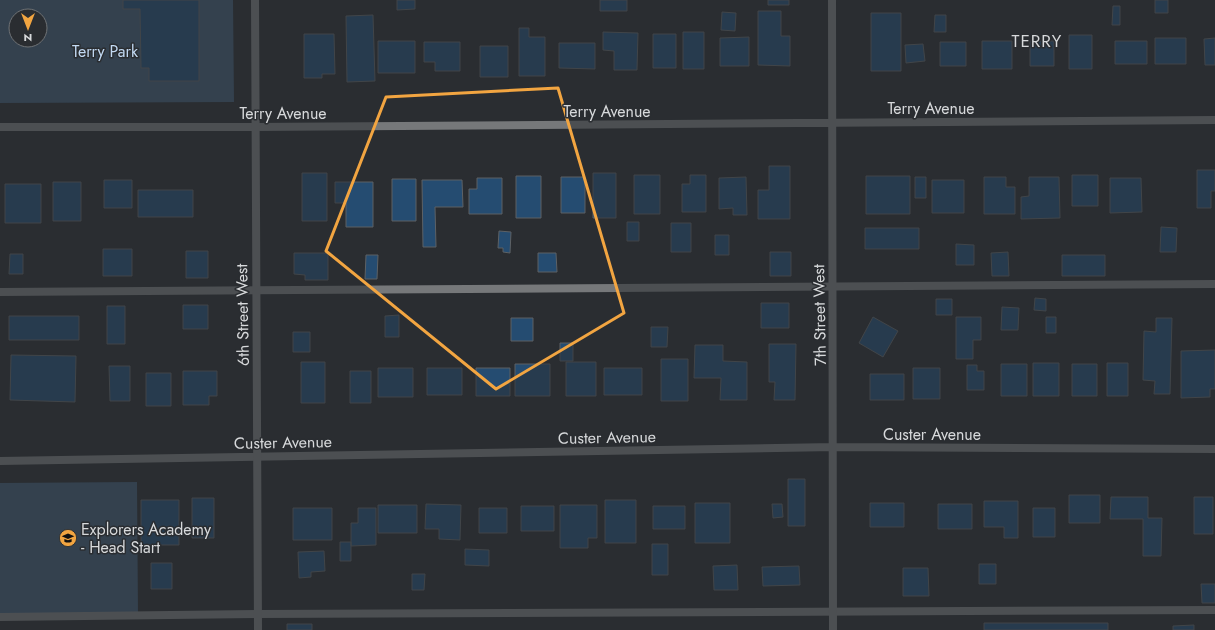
<svg xmlns="http://www.w3.org/2000/svg" width="1215" height="630" viewBox="0 0 1215 630" font-family="Jost,sans-serif">
<style>
.green{fill:#405972;fill-rule:evenodd}
.building{fill:#254c71;stroke:#5d6165}
.lines{fill:none;stroke-linecap:round;stroke-linejoin:round}
.service{stroke:#76787a;stroke-width:8}
.minor{stroke:#76787a;stroke-width:8}
.tertiary{stroke:#76787a;stroke-width:8}
.marked{fill:none;stroke:#f2a541;stroke-width:3;stroke-linejoin:round}
.labels{text-anchor:middle;stroke-width:3;stroke-linejoin:round;paint-order:stroke}
.park-label{font-size:16px;fill:#c2d9f2;stroke:#2a2d31}
.street-label{font-size:16px;fill:#d7d9db;stroke:#2a2d31}
.poi-label{font-size:16px;fill:#d7d9db;stroke:#2a2d31;text-anchor:start}
.neighbourhood-label{font-size:17px;letter-spacing:1px;fill:#d7d9db;stroke:#2a2d31}
</style>
<rect width="100%" height="100%" fill="#2a2d31"/>
<!-- green -->
<path class="green" d="M0 0H233L234 102 0 103ZM16 16H40V40H16Z
M137 482 138 615 0 617V483Z"/>
<!-- building -->
<path class="building" d="M123 0H199V81H149V68H141L140 9H123Z
M397 0H415V9L397 10Z
M600 0H627V11H600Z
M768 0H789V5H768Z
M1155 0H1168V13H1155Z
M1113 6H1120V25H1112Z
M758 11H781V36H790V66L758 65Z
M722 12 736 13 735 31 721 30Z
M871 13H901V71H871Z
M373 15 375 81 347 82 346 16Z
M935 15H946V32H934Z
M519 28H529V37H545V76H519Z
M603 32 638 33 637 70H614V51L603 50Z
M683 32H704V69H683Z
M304 34H334L335 74H322V78H304Z
M653 34H676V68H653Z
M1069 35H1092V69H1069Z
M749 37V66H720V38Z
M1155 38H1186V64H1155Z
M1215 38V65H1205L1204 39Z
M378 41H415V73H378Z
M982 41H1012V69H982Z
M1030 41H1054V66H1030Z
M1115 41H1147V64H1115Z
M424 42H460V71H435V62H424Z
M940 42H966V66H940Z
M559 43H595V69L559 68Z
M923 44 925 61 906 63 905 45Z
M480 46H508V77H480Z
M769 166H790V219H758V190H769Z
M1197 170H1215V191H1211V208H1197Z
M302 173H327V221H302Z
M593 173H616V218H593Z
M634 175H660V214H634Z
M690 175H706V212H682V184H690Z
M1072 175H1098V206H1072Z
M516 176H541V218H516Z
M866 176H910V214H866Z
M561 177H585V213H561Z
M746 177 747 215H733V208L719 209V178Z
M915 177H926V198H915Z
M984 177H1006V187H1015V214H984Z
M1029 177H1059L1060 218 1021 219V197L1029 196Z
M477 178H502V214H469V189H477Z
M1110 178H1141L1142 212 1110 213Z
M392 179H416V221H392Z
M104 180H132V208H104Z
M422 180H462L463 207H435L436 247H423Z
M932 180H964V213H932Z
M53 182H81V221H53Z
M335 182H373V227H346V203H335Z
M5 184H41V223H5Z
M138 190H193V217H138Z
M627 222H639V241H627Z
M671 223H691V252H671Z
M1161 227 1177 228 1176 252H1160Z
M865 228H919V249H865Z
M499 231 511 232 510 253 503 252V248H498Z
M715 235H729V255H715Z
M956 244 974 245V265H956Z
M103 249H132V276H103Z
M186 251H208V278H186Z
M770 252H791V276H770Z
M1008 252 1009 276H992L991 253Z
M294 253H328V280H305V275L294 274Z
M538 253H556L557 272H538Z
M10 254H23V274H9Z
M366 255H378L377 279H365Z
M1062 255H1105V276H1062Z
M1035 298 1046 299V311L1034 310Z
M936 299H952V315H936Z
M761 303H789V328H761Z
M183 305H208V329H183Z
M107 306H125V344H107Z
M1002 307 1019 308 1018 330H1001Z
M399 315V337H385V316Z
M9 316H79V340H9Z
M873 317 898 331 883 357 859 343Z
M956 317H981V340H973V359H956Z
M1046 317H1056V333H1046Z
M511 318H533V341H511Z
M1156 318H1172L1170 394H1154L1155 381 1143 380 1144 331 1156 332Z
M651 327H668L667 347H651Z
M293 332H310V352H293Z
M560 343H573V361H560Z
M769 344H796L795 400H774L775 382H769Z
M695 345H723V361L747 362V400H720L721 378H694Z
M1215 350V389H1210V397L1181 398V351Z
M11 355 76 356 75 402 10 400Z
M661 359H688V401H661Z
M301 362H325V403H301Z
M566 362H596V396H566Z
M1033 363H1059V396H1033Z
M1107 363H1128V396H1107Z
M515 364H550V396H515Z
M1001 364H1027V396H1001Z
M1072 364H1097V396H1072Z
M967 365H977V371H984V390H967Z
M109 366H130V401H110Z
M378 368H413V397H378Z
M427 368H462V395H427Z
M476 368H510V396H476Z
M604 368H642V395H604Z
M913 368H940V399H913Z
M183 371H217V396H209V405H183Z
M350 371H371V403H350Z
M146 373H171V406H146Z
M870 374H904V400H870Z
M788 479H805V526H788Z
M1069 495H1100V523H1069Z
M1111 497H1148V518H1162L1161 556H1143V519H1110Z
M1194 497H1213V534H1194Z
M192 498H214V538H192Z
M141 500H179V545H141Z
M605 500H636V543H605Z
M984 501H1018V538H1004V527H984Z
M695 503H730V543H695Z
M870 503H904V527H870Z
M426 504 461 505 460 540 439 539V529H425Z
M772 504H782L783 517 773 518Z
M938 504H972V529H938Z
M378 505H417V533H378Z
M560 505H597V538H588V548H560Z
M521 506H554V531H521Z
M653 506H685V529H653Z
M293 508H332V540H293Z
M358 508H376V545L351 546V523H358Z
M479 508H507V533H479Z
M1033 508H1055V537H1033Z
M340 542H351V561H340Z
M652 544H668V575H652Z
M465 549 489 550V566L465 565Z
M324 551 325 571 311 572V577L299 578 298 552Z
M151 563H172V589H151Z
M979 564H996V584H979Z
M737 565 738 590H714L713 566Z
M799 566 800 585 763 586 762 567Z
M903 568H928L929 596H903Z
M412 574H425L424 590H412Z
M1201 584H1215V603H1202Z
M984 623H1108V630H984Z
M287 624H312V630H287Z
M1194 625V630H1173V626Z"/>
<g class="lines">
<!-- service -->
<path class="service" d="M0 292 1215 284
M0 617 258 614 1215 610"/>
<!-- minor -->
<path class="minor" d="M832 0 833 630
M0 127H255L1215 120
M0 461 834 447 1215 449"/>
<!-- tertiary -->
<path class="tertiary" d="M255 0 258 630"/>
</g>
<!-- marked area -->
<path d="M0 0H1215V630H0ZM558 88 624 313 496 389 326 251 386 97Z" fill="#2a2d31" fill-opacity=".55" fill-rule="evenodd"/>
<path class="marked" d="M558 88 624 313 496 389 326 251 386 97Z"/>
<!-- icons -->
<defs>
<symbol id="school-disc" viewBox="-11 -11 22 22"><circle r="9.5" fill="#f2a541" stroke="#2a2d31"/><path d="M0-5L7-2L0 1L-7-2ZM-4 1L0 2.5L4 1V4Q0 6-4 4Z" fill="#111"/></symbol>
</defs>
<g fill-rule="evenodd">
<use href="#school-disc" x="58" y="528" width="20" height="20"/>
</g>
<g class="labels">
<!-- park labels -->
<g class="park-label">
<text x="105" y="57">Terry Park</text>
</g>
<!-- street labels -->
<g class="street-label">
<text x="931" y="114">Terry Avenue</text>
<text x="607" y="117">Terry Avenue</text>
<text x="283" y="119">Terry Avenue</text>
<text transform="translate(242 315) rotate(-91)" y="6">6th Street West</text>
<text transform="translate(819 315) rotate(-91)" y="6">7th Street West</text>
<text x="932" y="440">Custer Avenue</text>
<text transform="translate(607 437) rotate(-1)" y="6">Custer Avenue</text>
<text transform="translate(283 442) rotate(-1)" y="6">Custer Avenue</text>
</g>
<!-- poi labels -->
<g class="poi-label">
<text x="81" y="535">Explorers Academy<tspan x="81" dy="18">- Head Start</tspan></text>
</g>
<!-- neighbourhood labels -->
<g class="neighbourhood-label">
<text x="1037" y="47">TERRY</text>
</g>
</g>
<!-- north arrow -->
<g transform="translate(28 28) rotate(180)"><circle r="19" fill="#2a2d31" stroke="#6f7275"/>
<path d="M0-3L7 15L0 10L-7 15Z" fill="#f2a541"/>
<text y="-6" font-size="11" font-weight="bold" text-anchor="middle" fill="#d7d9db">N</text>
</g>
</svg>
